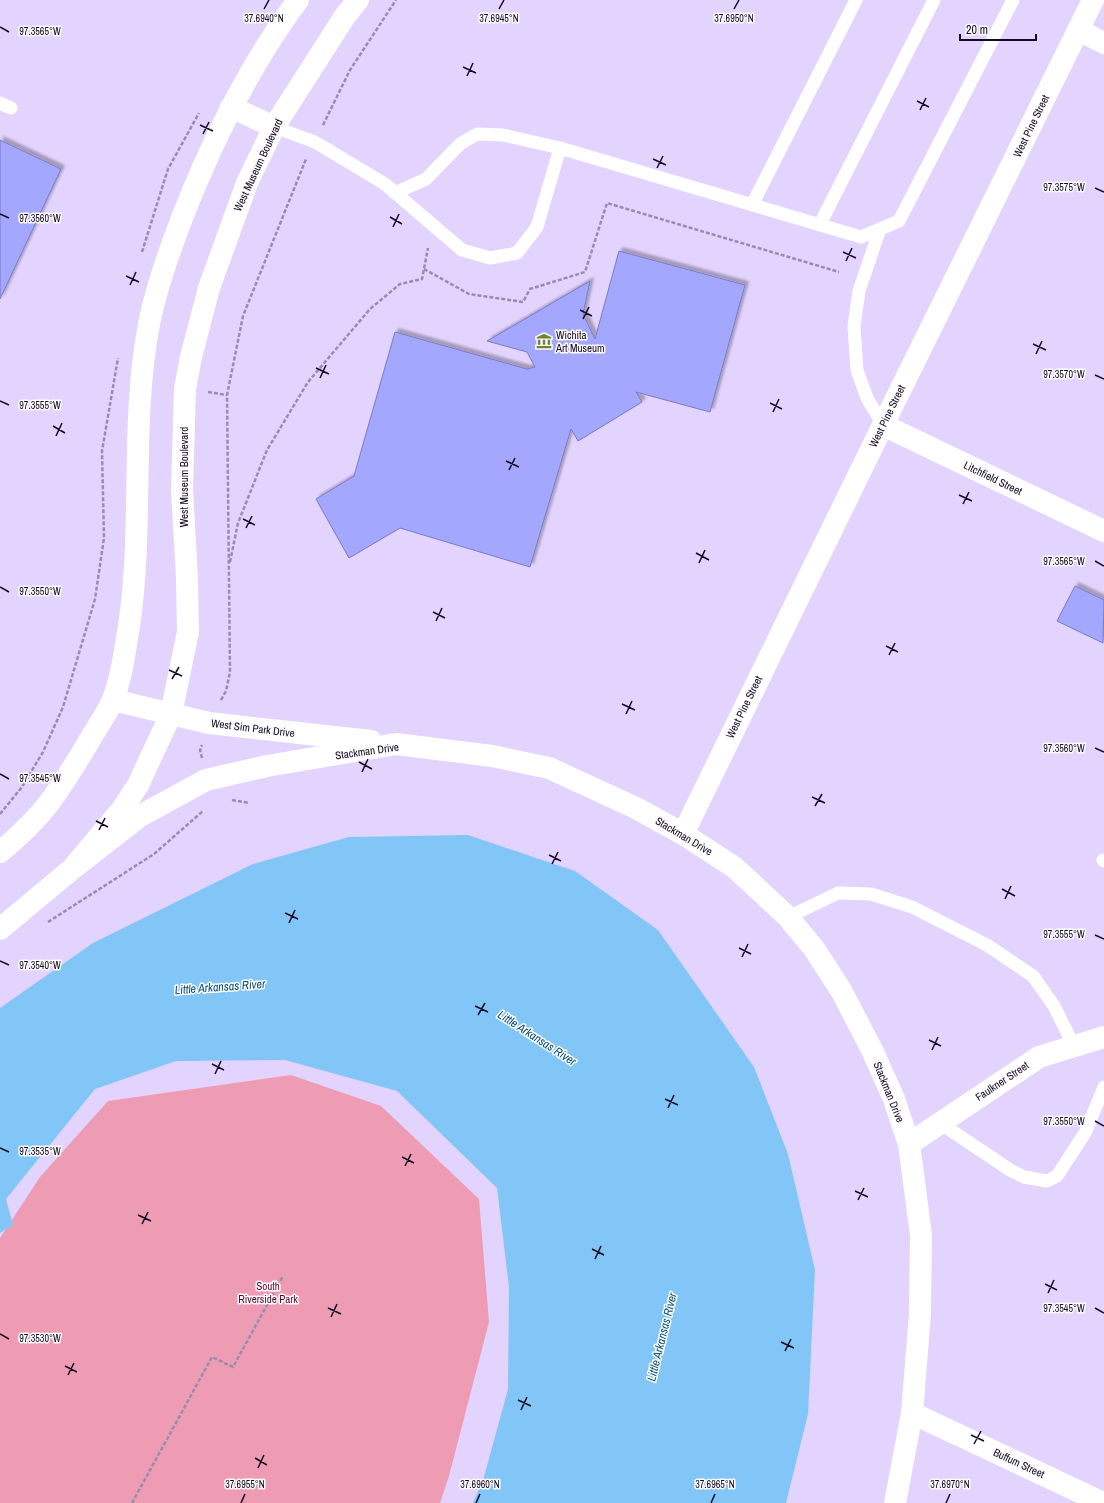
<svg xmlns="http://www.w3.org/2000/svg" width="1104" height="1503" viewBox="0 0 1104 1503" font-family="'Archivo Narrow',sans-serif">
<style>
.green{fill:#ee9cb3}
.water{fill:#82c5f7}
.building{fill:#a3a7fd;stroke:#797bc0;filter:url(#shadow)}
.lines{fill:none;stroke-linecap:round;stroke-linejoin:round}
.path{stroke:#9a8cb1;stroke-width:2.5;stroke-dasharray:4 2;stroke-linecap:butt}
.service{stroke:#fff;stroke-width:13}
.minor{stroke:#fff;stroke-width:22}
.ticks{fill:none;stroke:#140922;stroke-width:1.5}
.labels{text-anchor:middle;stroke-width:3;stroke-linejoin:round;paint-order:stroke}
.street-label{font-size:11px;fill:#140922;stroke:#fdfdfd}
.poi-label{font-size:11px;fill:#140922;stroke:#fdfdfd;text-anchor:start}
.park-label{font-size:11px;fill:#60072f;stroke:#fdfdfd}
.water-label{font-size:12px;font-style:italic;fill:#084f77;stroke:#fdfdfd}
.ticks-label{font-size:10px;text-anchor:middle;fill:#140922;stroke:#fdfdfd;stroke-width:3;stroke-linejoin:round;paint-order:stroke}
</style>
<defs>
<filter id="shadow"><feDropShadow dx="3.5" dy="-3.5" stdDeviation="1" flood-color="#0004"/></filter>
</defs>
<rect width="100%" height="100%" fill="#e3d3ff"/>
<!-- green -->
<path class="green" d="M291 1075 381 1106 479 1199 489 1322 449 1476 440 1503H0V1238L40 1177 108 1101Z"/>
<!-- water -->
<path class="water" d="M468 835 575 871 658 930 754 1067 788 1154 815 1270 808 1414 786 1503H473L484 1477 508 1389 509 1287 497 1188 397 1091 285 1060 176 1061 95 1089 6 1199 13 1225 0 1233V1008L93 943 253 864 349 837Z"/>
<!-- building -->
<path class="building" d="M0 140 61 169 0 299Z
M619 251 745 285 710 412 636 392 642 402 578 441 571 429 530 567 400 528 349 558 316 499 354 476 395 332 527 369 535 367 527 352 487 341 590 281 583 314 595 339Z
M1075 586 1104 600 1103 643 1057 621Z"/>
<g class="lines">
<!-- path -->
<path class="path" d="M323 125 350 70 396 0
M142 252 168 169 199 113
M424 269 469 294 523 302 530 289 585 272 607 203 839 272
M208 392 227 395
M230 562 238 523 267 450 308 382 370 309 400 284 422 279 428 248
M221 700 226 691 230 672 227 395 243 316 306 159
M202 758 200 750 202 745
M232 800 249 803
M0 814 22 787 43 752 63 707 95 599 104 538 102 451 118 358
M48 922 154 854 203 811
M132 1503 212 1357 233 1367 283 1276"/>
<!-- service -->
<path class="service" d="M0 103 11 108
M274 127 315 142 385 184 462 250 490 258 517 253 537 227 560 148 861 237 899 221 1013 0
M395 193 426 179 460 144 477 134 503 135 560 148
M752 205 856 0
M820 224 934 0
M880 229 859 291 854 326 857 370 867 398 883 425
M1103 860 1104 861
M788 917 838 893 871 894 912 907 987 945 1033 976 1054 1006 1074 1046
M940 1123 1010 1170 1024 1177 1047 1181 1057 1176 1085 1133 1104 1087"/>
<!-- minor -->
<path class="minor" d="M1078 30 1104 43
M231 107 274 127
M883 425 1104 531
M113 700 209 723 371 741
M683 834 883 425 1093 0
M0 852C17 838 36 820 49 803 65 782 79 758 92 736 99 724 108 712 113 699 122 678 125 649 129 626 144 526 130 424 149 324 156 288 169 252 182 218 212 141 249 66 298 0
M72 869 140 816 206 780 267 766 396 744 492 756 549 768 636 808 683 834 734 867 788 917 815 950 842 992 873 1052 894 1099 909 1144 921 1235 920 1314 912 1413 895 1503
M0 929 72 869 123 808 138 785 171 714 188 632 187 578 182 490 185 389 191 357 209 288 247 183 274 127 345 16 358 0
M909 1144 1039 1057 1104 1037
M912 1413 1103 1503"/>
</g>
<!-- ticks -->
<path class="ticks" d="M264 9 269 0M499 9 504 0M734 9 739 0M0 27 9 32M463 67 476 73M467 76 473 63M917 101 929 107M920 110 926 98M200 125 213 131M203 134 209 122M653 159 666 165M657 168 663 156M1095 188 1104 192M0 214 9 218M390 217 402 224M393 227 399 214M843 252 856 258M846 261 852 248M126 276 139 282M130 285 136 272M580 310 592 316M583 319 589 307M1033 344 1046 350M1036 354 1042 341M316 368 329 374M1095 375 1104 379M320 378 326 365M0 401 9 405M770 403 782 409M773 412 779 399M53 426 65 433M56 436 62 423M506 461 519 467M509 470 515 458M959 495 972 501M963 504 969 492M243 519 255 525M246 528 252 516M696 553 709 560M1095 561 1104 566M699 563 705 550M0 587 9 592M433 612 445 618M436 621 442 608M886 646 898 652M889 655 895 643M169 670 182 676M172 679 179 667M622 704 635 710M626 714 632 701M1095 748 1104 752M359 762 372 769M362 772 368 759M0 774 9 779M812 797 825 803M815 806 822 794M96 821 108 827M99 830 105 818M549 855 561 861M552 864 558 852M1002 889 1015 896M1005 899 1011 886M285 913 298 919M289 923 295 910M1095 935 1104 939M739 948 751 954M742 957 748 944M0 961 9 965M475 1006 488 1012M478 1015 485 1003M929 1040 941 1046M932 1050 938 1037M212 1064 224 1070M215 1074 221 1061M665 1099 678 1105M668 1108 674 1095M1095 1121 1104 1126M0 1148 9 1152M402 1157 414 1163M405 1166 411 1154M855 1191 868 1197M858 1200 864 1188M138 1215 151 1221M142 1224 148 1212M592 1249 604 1255M595 1259 601 1246M1045 1284 1057 1290M1048 1293 1054 1280M328 1308 341 1314M1095 1308 1104 1313M331 1317 337 1304M0 1334 9 1339M781 1342 794 1348M785 1351 791 1339M65 1366 77 1372M68 1375 74 1363M518 1400 531 1406M521 1410 527 1397M971 1435 984 1441M974 1444 981 1431M255 1458 267 1465M258 1468 264 1455M241 1503 245 1494M476 1503 480 1494M711 1503 715 1494M946 1503 950 1494"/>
<!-- icons -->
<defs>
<symbol id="museum-bare" viewBox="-9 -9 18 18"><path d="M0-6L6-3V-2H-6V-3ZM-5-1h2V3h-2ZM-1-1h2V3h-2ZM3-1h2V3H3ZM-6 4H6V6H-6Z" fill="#708334" stroke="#fdfdfd" stroke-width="2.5" paint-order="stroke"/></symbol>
</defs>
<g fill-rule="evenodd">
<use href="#museum-bare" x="533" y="330" width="22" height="22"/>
</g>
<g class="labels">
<!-- street labels -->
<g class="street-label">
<text transform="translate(1031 126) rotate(-64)" y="4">West Pine Street</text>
<text transform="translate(258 165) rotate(-65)" y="4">West Museum Boulevard</text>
<text transform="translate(887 416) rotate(-64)" y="4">West Pine Street</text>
<text transform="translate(184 477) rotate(-90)" y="4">West Museum Boulevard</text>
<text transform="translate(993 478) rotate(26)" y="4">Litchfield Street</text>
<text transform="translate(744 707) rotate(-64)" y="4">West Pine Street</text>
<text transform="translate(253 728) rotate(7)" y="4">West Sim Park Drive</text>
<text transform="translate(367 751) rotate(-8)" y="4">Stackman Drive</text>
<text transform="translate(684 836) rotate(31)" y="4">Stackman Drive</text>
<text transform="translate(1002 1081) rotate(-34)" y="4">Faulkner Street</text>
<text transform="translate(889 1092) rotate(68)" y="4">Stackman Drive</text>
<text transform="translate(1019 1463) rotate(25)" y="4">Buffum Street</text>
</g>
<!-- poi labels -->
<g class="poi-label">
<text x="556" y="339">Wichita<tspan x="556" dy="13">Art Museum</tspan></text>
</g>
<!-- park labels -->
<g class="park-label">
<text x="268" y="1290">South<tspan x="268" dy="13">Riverside Park</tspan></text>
</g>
<!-- water labels -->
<g class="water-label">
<text transform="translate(220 987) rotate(-4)" y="4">Little Arkansas River</text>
<text transform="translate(537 1038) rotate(33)" y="4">Little Arkansas River</text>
<text transform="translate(662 1337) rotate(-76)" y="4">Little Arkansas River</text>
</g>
</g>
<g class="ticks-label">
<text x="264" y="22">37.6940°N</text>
<text x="499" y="22">37.6945°N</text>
<text x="734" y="22">37.6950°N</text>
<text x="40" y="35">97.3565°W</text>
<text x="1064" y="191">97.3575°W</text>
<text x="40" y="222">97.3560°W</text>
<text x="1064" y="378">97.3570°W</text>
<text x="40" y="409">97.3555°W</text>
<text x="1064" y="565">97.3565°W</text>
<text x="40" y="595">97.3550°W</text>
<text x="1064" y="752">97.3560°W</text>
<text x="40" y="782">97.3545°W</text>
<text x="1064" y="938">97.3555°W</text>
<text x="40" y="969">97.3540°W</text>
<text x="1064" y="1125">97.3550°W</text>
<text x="40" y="1155">97.3535°W</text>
<text x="1064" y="1312">97.3545°W</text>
<text x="40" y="1342">97.3530°W</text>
<text x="245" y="1488">37.6955°N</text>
<text x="480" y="1488">37.6960°N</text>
<text x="715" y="1488">37.6965°N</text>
<text x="950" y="1488">37.6970°N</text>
</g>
<!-- scale -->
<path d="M960 34v6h76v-6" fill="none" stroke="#140922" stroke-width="2"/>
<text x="966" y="34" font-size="12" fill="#140922" stroke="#fdfdfd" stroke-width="3" paint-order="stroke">20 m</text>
</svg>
